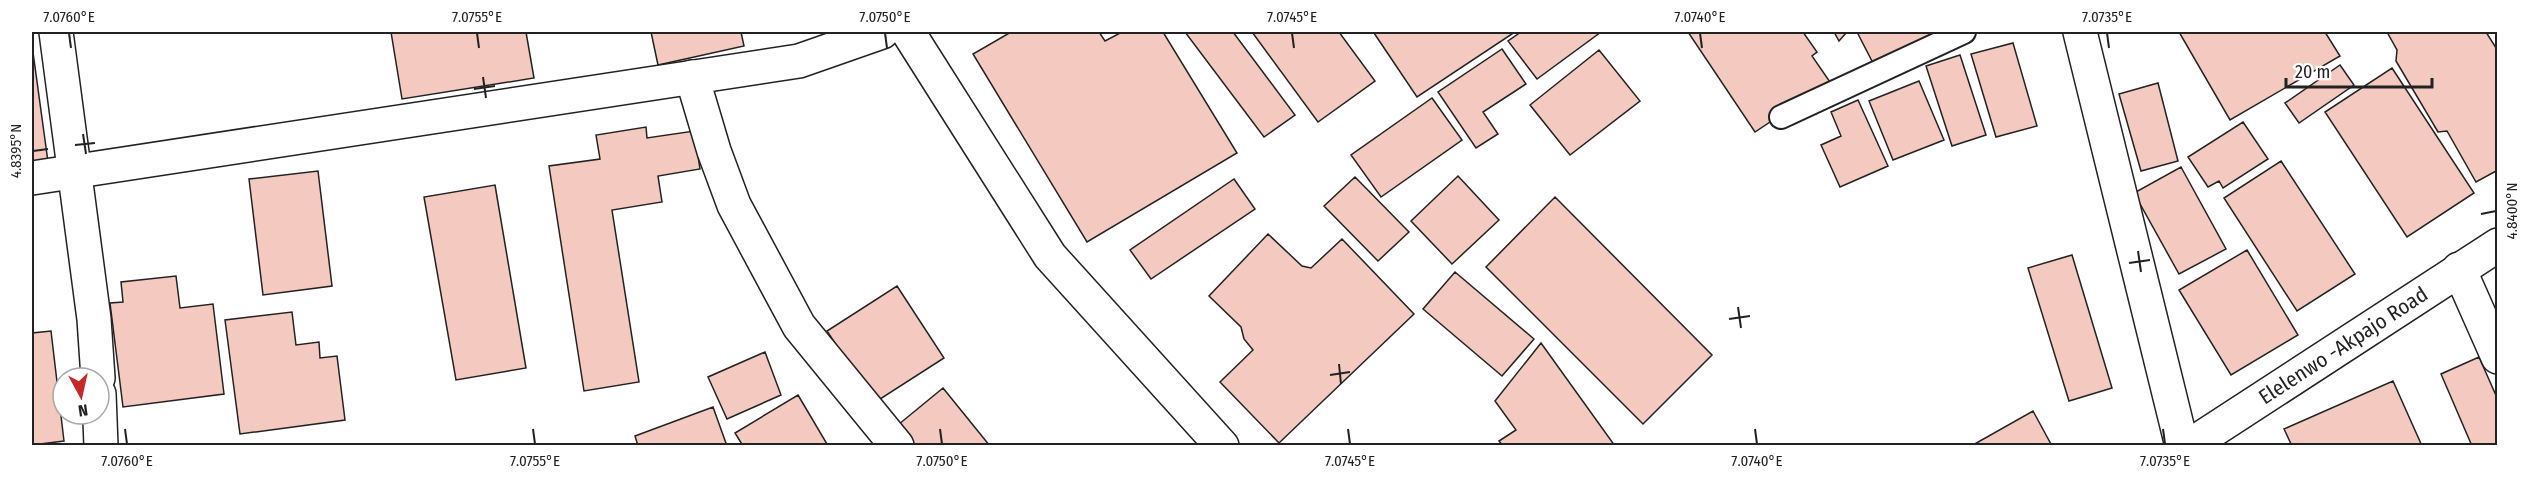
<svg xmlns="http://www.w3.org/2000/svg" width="2529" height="477" viewBox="0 0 2529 477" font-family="'Fira Sans Condensed',sans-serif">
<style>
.building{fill:#f3c9c0;stroke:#222;stroke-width:1.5}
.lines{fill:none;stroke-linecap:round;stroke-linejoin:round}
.lane-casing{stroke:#222;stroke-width:26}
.street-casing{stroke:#222;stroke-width:36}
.lane{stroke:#fff;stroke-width:22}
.street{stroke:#fff;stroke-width:33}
.ticks{fill:none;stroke:#222;stroke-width:2}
.labels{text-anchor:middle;stroke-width:4.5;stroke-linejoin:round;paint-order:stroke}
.street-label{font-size:21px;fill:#222;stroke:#fff}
.neatline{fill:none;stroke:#222;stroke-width:2}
.ticks-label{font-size:15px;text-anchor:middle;fill:#222}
</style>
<rect width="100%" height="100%" fill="#fff"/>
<!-- building -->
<path class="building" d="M391 32H526L534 78 402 99Z
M651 32H741L744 46 658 65Z
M1011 32H1099L1105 41 1122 32H1163L1237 153 1087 242 973 54Z
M1185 32H1233L1295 115 1264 137Z
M1252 32H1339L1375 81 1318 122Z
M1375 32H1515L1417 97 1374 33Z
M1521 32H1601L1537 79 1508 41Z
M1688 32H1803L1817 52 1812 56 1830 82 1755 132Z
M1834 32H1847L1839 41Z
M1857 32H1937L1873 63Z
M2179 32H2325L2340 56 2230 120Z
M2387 32H2486L2498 51V170L2476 182 2447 131 2438 132 2396 61 2397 50Z
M2013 43 2037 126 1996 137 1971 54Z
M32 45 48 162 32 165Z
M1502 49 1526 84 1483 112 1498 134 1476 148 1438 92Z
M1599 50 1640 101 1570 155 1530 105Z
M1960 55 1986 135 1952 146 1926 66Z
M2340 65 2354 85 2299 123 2285 103Z
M2392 68 2474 193 2407 237 2325 112Z
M1919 81 1944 140 1893 160 1869 101Z
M2158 83 2178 161 2141 171 2119 94Z
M1432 98 1462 140 1381 197 1351 155Z
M1858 100 1888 166 1840 187 1821 145 1841 136 1831 112Z
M2243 122 2268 159 2223 188 2219 181 2208 187 2188 157Z
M646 127 647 138 694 131 700 169 658 176 662 202 612 210 639 382 584 391 549 166 600 159 596 135Z
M2281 161 2355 274 2297 311 2224 198Z
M2181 167 2226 249 2179 274 2134 193Z
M318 171 332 286 263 295 249 179Z
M1458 176 1499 220 1452 264 1411 221Z
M1355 177 1409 232 1378 261 1324 206Z
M1234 179 1255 209 1151 279 1130 250Z
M495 185 526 368 456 380 424 197Z
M1555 197 1712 355 1643 424 1486 267Z
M1268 234 1302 266 1311 268 1342 239 1414 314 1279 443 1220 382 1253 350 1244 339 1241 327 1209 296Z
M2247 250 2298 335 2231 375 2179 290Z
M2072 255 2112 388 2069 401 2028 268Z
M1455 272 1534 339 1502 376 1423 309Z
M176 276 180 308 213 304 224 394 123 407 110 303 123 302 121 282Z
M897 286 944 358 874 403 827 331Z
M292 312 296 345 319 342 320 358 337 356 345 420 240 434 225 320Z
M51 331 64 441 32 445V333Z
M1541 343 1615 446H1503L1499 441 1516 430 1495 401Z
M765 352 781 395 727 419 708 377Z
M2479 357 2498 400V446H2472L2441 374Z
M2393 381 2422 446H2292L2284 429Z
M943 388 990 446H906L893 429Z
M798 395 827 444 824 446H743L735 433Z
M713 407 727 446H638L635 436Z
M2033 411 2052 446H1971Z"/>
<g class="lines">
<defs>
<path id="lane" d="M1781 117 1964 32"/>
<g id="street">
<path d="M56 32 94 319 98 378"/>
<path d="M908 32 1050 256 1222 446"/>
<path d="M2080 32 2182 446"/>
<path d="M692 77 714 151 734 205 799 326 897 446"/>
<path d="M32 178 799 61 882 32"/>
<path d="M2459 269 2498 357"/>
<path d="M99 394 101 446"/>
<path id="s1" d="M2189 446 2498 245"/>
</g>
</defs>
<!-- lane casing -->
<use href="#lane" class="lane-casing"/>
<!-- street casing -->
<use href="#street" class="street-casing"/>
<!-- lane -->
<use href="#lane" class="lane"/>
<!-- street -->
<use href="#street" class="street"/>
</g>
<!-- ticks -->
<path class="ticks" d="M69 33 71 48M477 33 479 48M885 33 887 48M1292 33 1294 48M1700 33 1702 48M2107 33 2109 48M483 77 486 98M474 89 495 86M83 134 86 154M75 145 95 143M33 151 48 149M2481 214 2496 211M2138 251 2141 272M2129 263 2150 260M1738 307 1741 328M1729 319 1750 316M1339 364 1341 384M1330 375 1350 372M125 429 127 444M533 429 535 444M940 429 942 444M1348 429 1350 444M1755 429 1757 444M2163 429 2165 444"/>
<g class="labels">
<!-- street labels -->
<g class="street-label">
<text dy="7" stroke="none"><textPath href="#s1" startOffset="184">Elelenwo -Akpajo Road</textPath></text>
</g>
</g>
<!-- border -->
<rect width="2529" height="477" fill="none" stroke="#ffffff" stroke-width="66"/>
<!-- north arrow -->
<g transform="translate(81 396) rotate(172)"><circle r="28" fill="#ffffff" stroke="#a7a7a7" stroke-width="1.5"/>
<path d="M0-4.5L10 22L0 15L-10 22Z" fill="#c62828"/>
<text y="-9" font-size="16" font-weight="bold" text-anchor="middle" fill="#222222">N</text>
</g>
<!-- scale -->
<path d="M2286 78v9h146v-9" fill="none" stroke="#222222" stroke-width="3"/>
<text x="2295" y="78" font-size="18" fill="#222222" stroke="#ffffff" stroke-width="4.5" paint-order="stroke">20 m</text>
<rect x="33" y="33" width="2463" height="411" class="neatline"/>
<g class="ticks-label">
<text x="69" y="22">7.0760°E</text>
<text x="477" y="22">7.0755°E</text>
<text x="885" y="22">7.0750°E</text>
<text x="1292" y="22">7.0745°E</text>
<text x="1700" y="22">7.0740°E</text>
<text x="2107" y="22">7.0735°E</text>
<text transform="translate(16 151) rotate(-90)" y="5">4.8395°N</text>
<text transform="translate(2512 211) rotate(-90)" y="5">4.8400°N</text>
<text x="127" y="466">7.0760°E</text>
<text x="535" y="466">7.0755°E</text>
<text x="942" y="466">7.0750°E</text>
<text x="1350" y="466">7.0745°E</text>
<text x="1757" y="466">7.0740°E</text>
<text x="2165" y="466">7.0735°E</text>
</g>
</svg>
